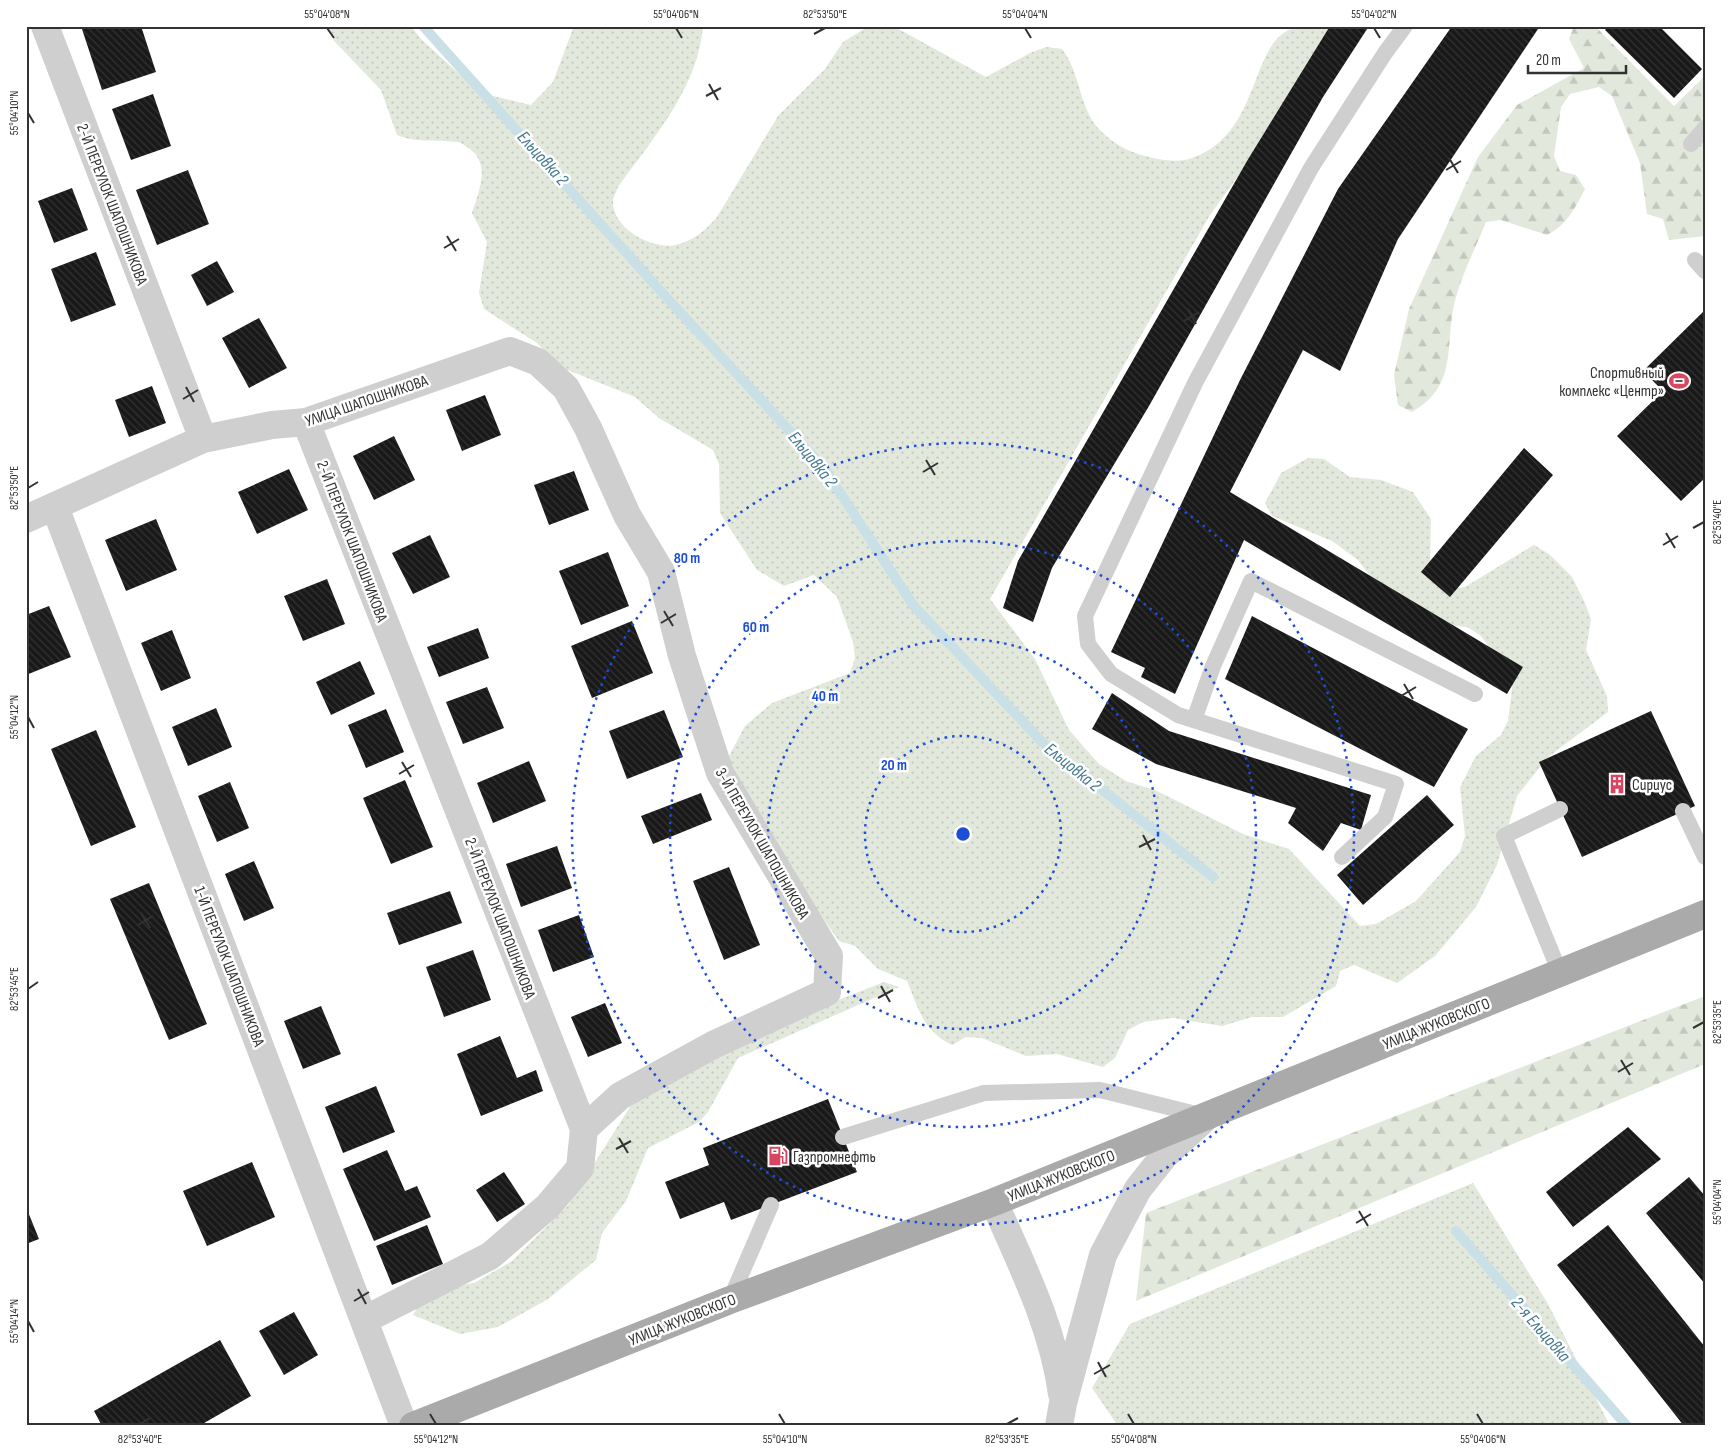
<svg xmlns="http://www.w3.org/2000/svg" width="1731" height="1452" viewBox="0 0 1731 1452" font-family="'Sofia Sans Condensed',sans-serif">
<style>
.grass{fill:url(#grass-dots)}
.forest{fill:url(#forest-firs)}
.lines{fill:none;stroke-linecap:round;stroke-linejoin:round}
.stream{stroke:#cae0e7;stroke-width:10}
.building{fill:url(#building-back-hatch)}
.service{stroke:#cfcfcf;stroke-width:16}
.minor{stroke:#cfcfcf;stroke-width:28}
.primary{stroke:#aaa;stroke-width:28}
.ticks{fill:none;stroke:#323232;stroke-width:2}
.ring{fill:none;stroke:#1d4ed8;stroke-width:2.5;stroke-dasharray:2.5 5}
.labels{text-anchor:middle;stroke-width:5;stroke-linejoin:round;paint-order:stroke}
.street-label{font-size:16px;fill:#323232;stroke:#fff}
.poi-label{font-size:16px;fill:#323232;stroke:#fff;text-anchor:start}
.water-label{font-size:18px;font-style:italic;fill:#467b8f;stroke:#fff}
.centre{fill:#1d4ed8;stroke:#fff;stroke-width:2.5}
.ring-label{font-size:15px;text-anchor:middle;font-weight:bold;fill:#1d4ed8;stroke:#fff;stroke-width:5;stroke-linejoin:round;paint-order:stroke}
.neatline{fill:none;stroke:#323232;stroke-width:2}
.ticks-label{font-size:12px;text-anchor:middle;fill:#323232}
</style>
<defs>
<pattern id="grass-dots" width="8" height="8" patternUnits="userSpaceOnUse" patternTransform="scale(1.25)"><rect width="8" height="8" fill="#e3e8dc"/><path d="M2 2h.1M6 6h.1" fill="none" stroke="#c3c7bd" stroke-width="1.8" stroke-linecap="round"/></pattern>
<pattern id="forest-firs" width="22" height="20" patternUnits="userSpaceOnUse" patternTransform="scale(1.25)"><rect width="22" height="20" fill="#e3e8dc"/><path d="M5 1l3.5 6h-7zM16 11l3.5 6h-7z" fill="#c3c7bd"/></pattern>
<pattern id="building-back-hatch" width="6" height="6" patternUnits="userSpaceOnUse" patternTransform="scale(1.25)"><rect width="6" height="6" fill="#191919"/><path d="M-1 5l2 2M0 0l6 6M5-1l2 2" fill="none" stroke="#323232"/></pattern>
</defs>
<rect width="100%" height="100%" fill="#fff"/>
<!-- grass -->
<path class="grass" d="M326 26H411L421 39 480 93 531 105 553 82 574 26H703C698 88 653 138 618 187 617 191 613 197 613 201 612 229 653 250 676 245 694 240 705 231 717 217L778 116 825 69 843 42 869 26H893L986 77 1030 53 1046 47 1062 49C1082 74 1078 111 1103 133 1121 150 1140 156 1164 160 1183 162 1190 160 1207 151 1238 133 1248 99 1261 67 1266 56 1271 43 1281 35 1294 24 1311 26 1328 26L1330 32 1311 74 1210 215 990 599 1035 659 1069 730 1099 764 1126 781 1157 791 1243 834 1289 849 1360 926 1376 924 1416 901 1460 852 1465 836 1460 787 1476 756 1501 735 1508 721 1512 689 1510 673 1480 635 1467 627 1405 622 1358 560 1332 541 1272 516 1265 503 1281 473 1308 458 1324 459 1350 477 1381 480 1413 492 1431 519 1430 564 1448 589 1465 587 1534 545 1549 554 1572 577 1585 603 1591 619 1586 650 1607 696 1608 712 1548 757 1517 796 1497 865 1476 907 1435 956 1397 983 1354 965 1340 971 1336 986 1283 1017H1252L1222 1026 1173 1018 1143 1022 1128 1030 1115 1058 1103 1067 1057 1054 1026 1056 982 1038 966 1037 952 1045C923 1031 919 1010 907 981L878 969 855 946 839 941 819 913 764 820 720 773 745 726 772 703 850 673 855 658 853 642 837 597 814 575 784 586 757 570 720 513 719 464 713 450 659 418 635 397 560 367 537 343 484 309 479 293 487 242 472 213C479 191 492 162 467 147 464 145 461 142 457 142 435 139 419 144 397 135L381 90 335 42Z
M884 982 899 987 738 1058 708 1112 699 1122 648 1148 626 1201 602 1233 596 1260 548 1299 498 1327 460 1334 413 1315 422 1299 441 1288 474 1283 512 1261 568 1205 635 1099 808 1012Z
M1473 1183 1548 1304 1610 1426H1118L1092 1388 1130 1324Z"/>
<!-- forest -->
<path class="forest" d="M1574 26H1600L1598 29 1674 106 1705 76V236L1669 240 1663 219 1647 214 1640 163 1612 96 1599 87 1570 94 1561 107 1554 156 1560 171 1576 175 1585 189C1575 208 1567 225 1547 235L1501 220 1486 222C1476 247 1463 272 1456 297 1443 342 1461 384 1412 412L1398 405 1394 375 1409 309 1478 157 1517 105 1584 68 1569 39Z
M1705 996V1064L1136 1301 1146 1213Z"/>
<g class="lines">
<!-- stream -->
<path class="stream" d="M423 26 666 297 824 468 913 605 1043 743 1213 877
M1456 1231 1627 1426"/>
</g>
<!-- building -->
<path class="building" d="M81 26H141L156 72 102 90Z
M1330 26H1369L1323 97 1149 406 1052 568 1033 622 1003 608 1018 561 1247 161Z
M1452 26H1540L1398 239 1340 371 1303 350 1230 492 1523 667 1507 694 1244 540 1175 694 1141 677 1145 668 1111 652 1240 380 1338 189Z
M1608 26H1659L1702 69 1674 98 1605 30Z
M153 94 171 146 131 160 112 109Z
M188 170 209 224 157 245 136 190Z
M72 188 88 230 54 243 38 201Z
M96 252 116 305 71 322 51 269Z
M217 261 234 292 207 306 191 275Z
M1705 310V478L1681 501 1617 436 1663 391 1643 371Z
M259 318 287 368 249 388 222 338Z
M152 386 166 423 129 437 115 400Z
M485 395 501 435 462 451 446 410Z
M394 436 415 480 374 500 353 456Z
M1524 448 1553 475 1450 597 1421 572Z
M289 469 308 510 257 534 238 492Z
M574 471 589 510 549 525 534 485Z
M156 519 177 570 126 591 105 540Z
M430 535 450 577 413 594 392 553Z
M608 552 629 606 581 625 559 571Z
M327 579 345 624 303 641 284 596Z
M49 606 71 657 26 675V615Z
M1252 616 1468 729 1434 787 1225 679Z
M632 621 653 673 592 698 571 646Z
M478 628 489 658 439 677 427 647Z
M172 630 191 678 161 691 141 643Z
M360 661 375 694 331 715 316 682Z
M487 687 504 728 463 744 446 702Z
M1112 693 1169 731 1371 795 1361 830 1341 823 1323 851 1288 823 1296 808 1156 764 1092 729Z
M216 708 232 747 188 766 172 727Z
M386 709 404 752 366 768 348 725Z
M664 710 683 757 627 779 609 731Z
M1651 711 1695 806 1582 857 1539 762Z
M96 730 136 827 91 846 51 749Z
M529 761 546 801 493 823 477 783Z
M405 780 433 847 391 864 363 798Z
M230 782 249 828 217 842 198 796Z
M701 793 712 820 653 844 641 816Z
M1427 795 1454 825 1363 905 1337 875Z
M557 846 572 888 521 907 506 864Z
M254 861 274 908 244 921 225 874Z
M729 867 760 945 724 960 693 881Z
M149 883 207 1024 169 1040 110 899Z
M450 891 462 923 399 945 387 913Z
M579 915 594 957 553 972 538 930Z
M473 950 491 1000 444 1017 426 967Z
M605 1003 622 1043 588 1057 571 1017Z
M321 1006 341 1054 303 1069 284 1021Z
M500 1036 517 1078 536 1070 543 1091 481 1116 457 1054Z
M376 1086 395 1132 343 1153 325 1107Z
M828 1099 857 1172 731 1220 724 1202 680 1219 665 1182 709 1165 703 1148Z
M1628 1127 1661 1159 1573 1227 1546 1192Z
M387 1150 405 1191 417 1186 431 1217 374 1241 343 1169Z
M252 1162 275 1217 207 1246 183 1191Z
M504 1172 525 1204 497 1222 476 1190Z
M1689 1177 1705 1196V1284L1646 1213Z
M26 1207 39 1239 26 1244Z
M427 1225 443 1264 392 1285 376 1246Z
M1608 1225 1705 1347V1426H1684L1557 1265Z
M294 1312 318 1355 284 1375 259 1331Z
M220 1340 251 1396 199 1426H102L94 1411Z"/>
<g class="lines">
<!-- service -->
<path class="service" d="M1691 144 1705 128
M1695 260 1705 271
M1194 720 1213 666 1251 581 1475 694
M1683 811 1705 857
M1342 857 1385 817 1396 784 1178 715 1111 674 1088 644 1085 616 1195 383 1311 168 1385 53 1405 26
M1560 973 1504 836 1560 809
M843 1137 984 1093 1100 1090 1204 1116
M730 1300 771 1205"/>
<!-- minor -->
<path class="minor" d="M45 26 203 439
M306 422 584 1129 580 1168 548 1206 490 1256 364 1320
M55 507 404 1426
M26 519 203 439 272 425 306 422 510 351 538 362 566 388 588 428 627 515 661 572 682 656 720 773 829 956 827 992 713 1045 620 1096 584 1129
M994 1202C1021 1264 1053 1326 1062 1394
M1059 1426 1063 1403 1103 1255 1138 1189 1164 1156 1206 1117"/>
<!-- primary -->
<path class="primary" d="M413 1426 730 1300 994 1202 1705 914"/>
</g>
<!-- ticks -->
<path class="ticks" d="M327 28 334 38M676 28 682 38M1025 28 1031 38M1374 28 1380 38M814 34 825 28M709 84 718 100M706 96 721 88M28 113 34 123M1449 158 1458 173M1446 170 1461 161M447 236 456 251M444 248 459 239M1188 309 1196 324M1184 321 1199 312M186 387 194 402M183 399 198 390M926 460 935 475M923 472 938 463M28 488 38 482M1693 528 1704 522M1666 533 1675 548M1663 545 1678 536M664 611 673 626M661 623 676 614M1404 684 1413 699M1401 696 1416 687M28 717 34 728M402 762 411 777M399 774 414 765M1143 835 1151 850M1139 847 1155 839M141 913 150 928M138 925 153 916M881 986 890 1002M28 989 38 982M878 998 893 990M1693 1028 1704 1022M1621 1060 1630 1075M1618 1072 1633 1063M619 1138 628 1153M616 1149 631 1141M1697 1192 1704 1202M1359 1211 1368 1226M1356 1223 1371 1214M358 1289 366 1304M354 1301 369 1292M28 1321 34 1332M1098 1362 1106 1377M1094 1374 1110 1365M430 1414 436 1424M779 1414 785 1424M1128 1414 1134 1424M1477 1414 1483 1424M140 1424 150 1418M1007 1424 1018 1418"/>
<!-- distance rings -->
<g class="ring">
<circle cx="963" cy="834" r="98"/>
<circle cx="963" cy="834" r="195"/>
<circle cx="963" cy="834" r="293"/>
<circle cx="963" cy="834" r="391"/>
</g>
<!-- icons -->
<defs>
<symbol id="stadium-bare" viewBox="-9 -9 18 18"><path d="M0-5a6.5 5 0 1 0 0 10a6.5 5 0 1 0 0-10ZM-3.5-1.8h7v3.6h-7Z" fill="#d84661" stroke="#fff" stroke-width="2.5" paint-order="stroke"/></symbol>
<symbol id="building-bare" viewBox="-9 -9 18 18"><path d="M-4-6H4V6H1V3H-1V6H-4ZM-2.5-4.3h1.7v1.8h-1.7ZM.8-4.3h1.7v1.8H.8ZM-2.5-1h1.7V.8h-1.7ZM.8-1h1.7V.8H.8Z" fill="#d84661" stroke="#fff" stroke-width="2.5" paint-order="stroke"/></symbol>
<symbol id="fuel-bare" viewBox="-9 -9 18 18"><path d="M-5.5-6h7V0h2V4h1.3V-2.5L3-4.5l.8-.8L6-3V5H2.5V1h-1V6h-7ZM-4.2-4.7v3.2H.2V-4.7Z" fill="#d84661" stroke="#fff" stroke-width="2.5" paint-order="stroke"/></symbol>
</defs>
<g fill-rule="evenodd">
<use href="#stadium-bare" x="1665" y="367" width="28" height="28"/>
<use href="#building-bare" x="1603" y="770" width="28" height="28"/>
<use href="#fuel-bare" x="764" y="1142" width="28" height="28"/>
</g>
<g class="labels">
<!-- street labels -->
<g class="street-label">
<text transform="translate(113 204) rotate(69)" y="6">2-Й ПЕРЕУЛОК ШАПОШНИКОВА</text>
<text transform="translate(366 400) rotate(-19)" y="6">УЛИЦА ШАПОШНИКОВА</text>
<text transform="translate(353 541) rotate(69)" y="6">2-Й ПЕРЕУЛОК ШАПОШНИКОВА</text>
<text transform="translate(763 843) rotate(60)" y="6">3-Й ПЕРЕУЛОК ШАПОШНИКОВА</text>
<text transform="translate(501 918) rotate(69)" y="6">2-Й ПЕРЕУЛОК ШАПОШНИКОВА</text>
<text transform="translate(230 966) rotate(69)" y="6">1-Й ПЕРЕУЛОК ШАПОШНИКОВА</text>
<text transform="translate(1436 1023) rotate(-22)" y="6">УЛИЦА ЖУКОВСКОГО</text>
<text transform="translate(1061 1175) rotate(-22)" y="6">УЛИЦА ЖУКОВСКОГО</text>
<text transform="translate(682 1319) rotate(-22)" y="6">УЛИЦА ЖУКОВСКОГО</text>
</g>
<!-- poi labels -->
<g class="poi-label">
<text x="1664" y="378" text-anchor="end">Спортивный<tspan x="1664" dy="18">комплекс «Центр»</tspan></text>
<text x="1632" y="790">Сириус</text>
<text x="793" y="1162">Газпромнефть</text>
</g>
<!-- water labels -->
<g class="water-label">
<text transform="translate(543 158) rotate(48)" y="6">Ельцовка 2</text>
<text transform="translate(813 459) rotate(51)" y="6">Ельцовка 2</text>
<text transform="translate(1073 767) rotate(39)" y="6">Ельцовка 2</text>
<text transform="translate(1541 1329) rotate(49)" y="6">2-я Ельцовка</text>
</g>
</g>
<circle cx="963" cy="834" r="8" class="centre"/>
<g class="ring-label">
<text x="687" y="563">80 m</text>
<text x="756" y="632">60 m</text>
<text x="825" y="701">40 m</text>
<text x="894" y="770">20 m</text>
</g>
<!-- border -->
<rect width="1731" height="1452" fill="none" stroke="#ffffff" stroke-width="55"/>
<!-- scale -->
<path d="M1528 65v8h98v-8" fill="none" stroke="#323232" stroke-width="2.5"/>
<text x="1536" y="65" font-size="15" fill="#323232" stroke="#ffffff" stroke-width="4" paint-order="stroke">20 m</text>
<rect x="28" y="28" width="1676" height="1396" class="neatline"/>
<g class="ticks-label">
<text x="327" y="18">55°04'08"N</text>
<text x="676" y="18">55°04'06"N</text>
<text x="825" y="18">82°53'50"E</text>
<text x="1025" y="18">55°04'04"N</text>
<text x="1374" y="18">55°04'02"N</text>
<text transform="translate(14 113) rotate(-90)" y="4">55°04'10"N</text>
<text transform="translate(14 488) rotate(-90)" y="4">82°53'50"E</text>
<text transform="translate(1717 522) rotate(-90)" y="4">82°53'40"E</text>
<text transform="translate(14 717) rotate(-90)" y="4">55°04'12"N</text>
<text transform="translate(14 989) rotate(-90)" y="4">82°53'45"E</text>
<text transform="translate(1717 1022) rotate(-90)" y="4">82°53'35"E</text>
<text transform="translate(1717 1202) rotate(-90)" y="4">55°04'04"N</text>
<text transform="translate(14 1321) rotate(-90)" y="4">55°04'14"N</text>
<text x="140" y="1443">82°53'40"E</text>
<text x="436" y="1443">55°04'12"N</text>
<text x="785" y="1443">55°04'10"N</text>
<text x="1007" y="1443">82°53'35"E</text>
<text x="1134" y="1443">55°04'08"N</text>
<text x="1483" y="1443">55°04'06"N</text>
</g>
</svg>
